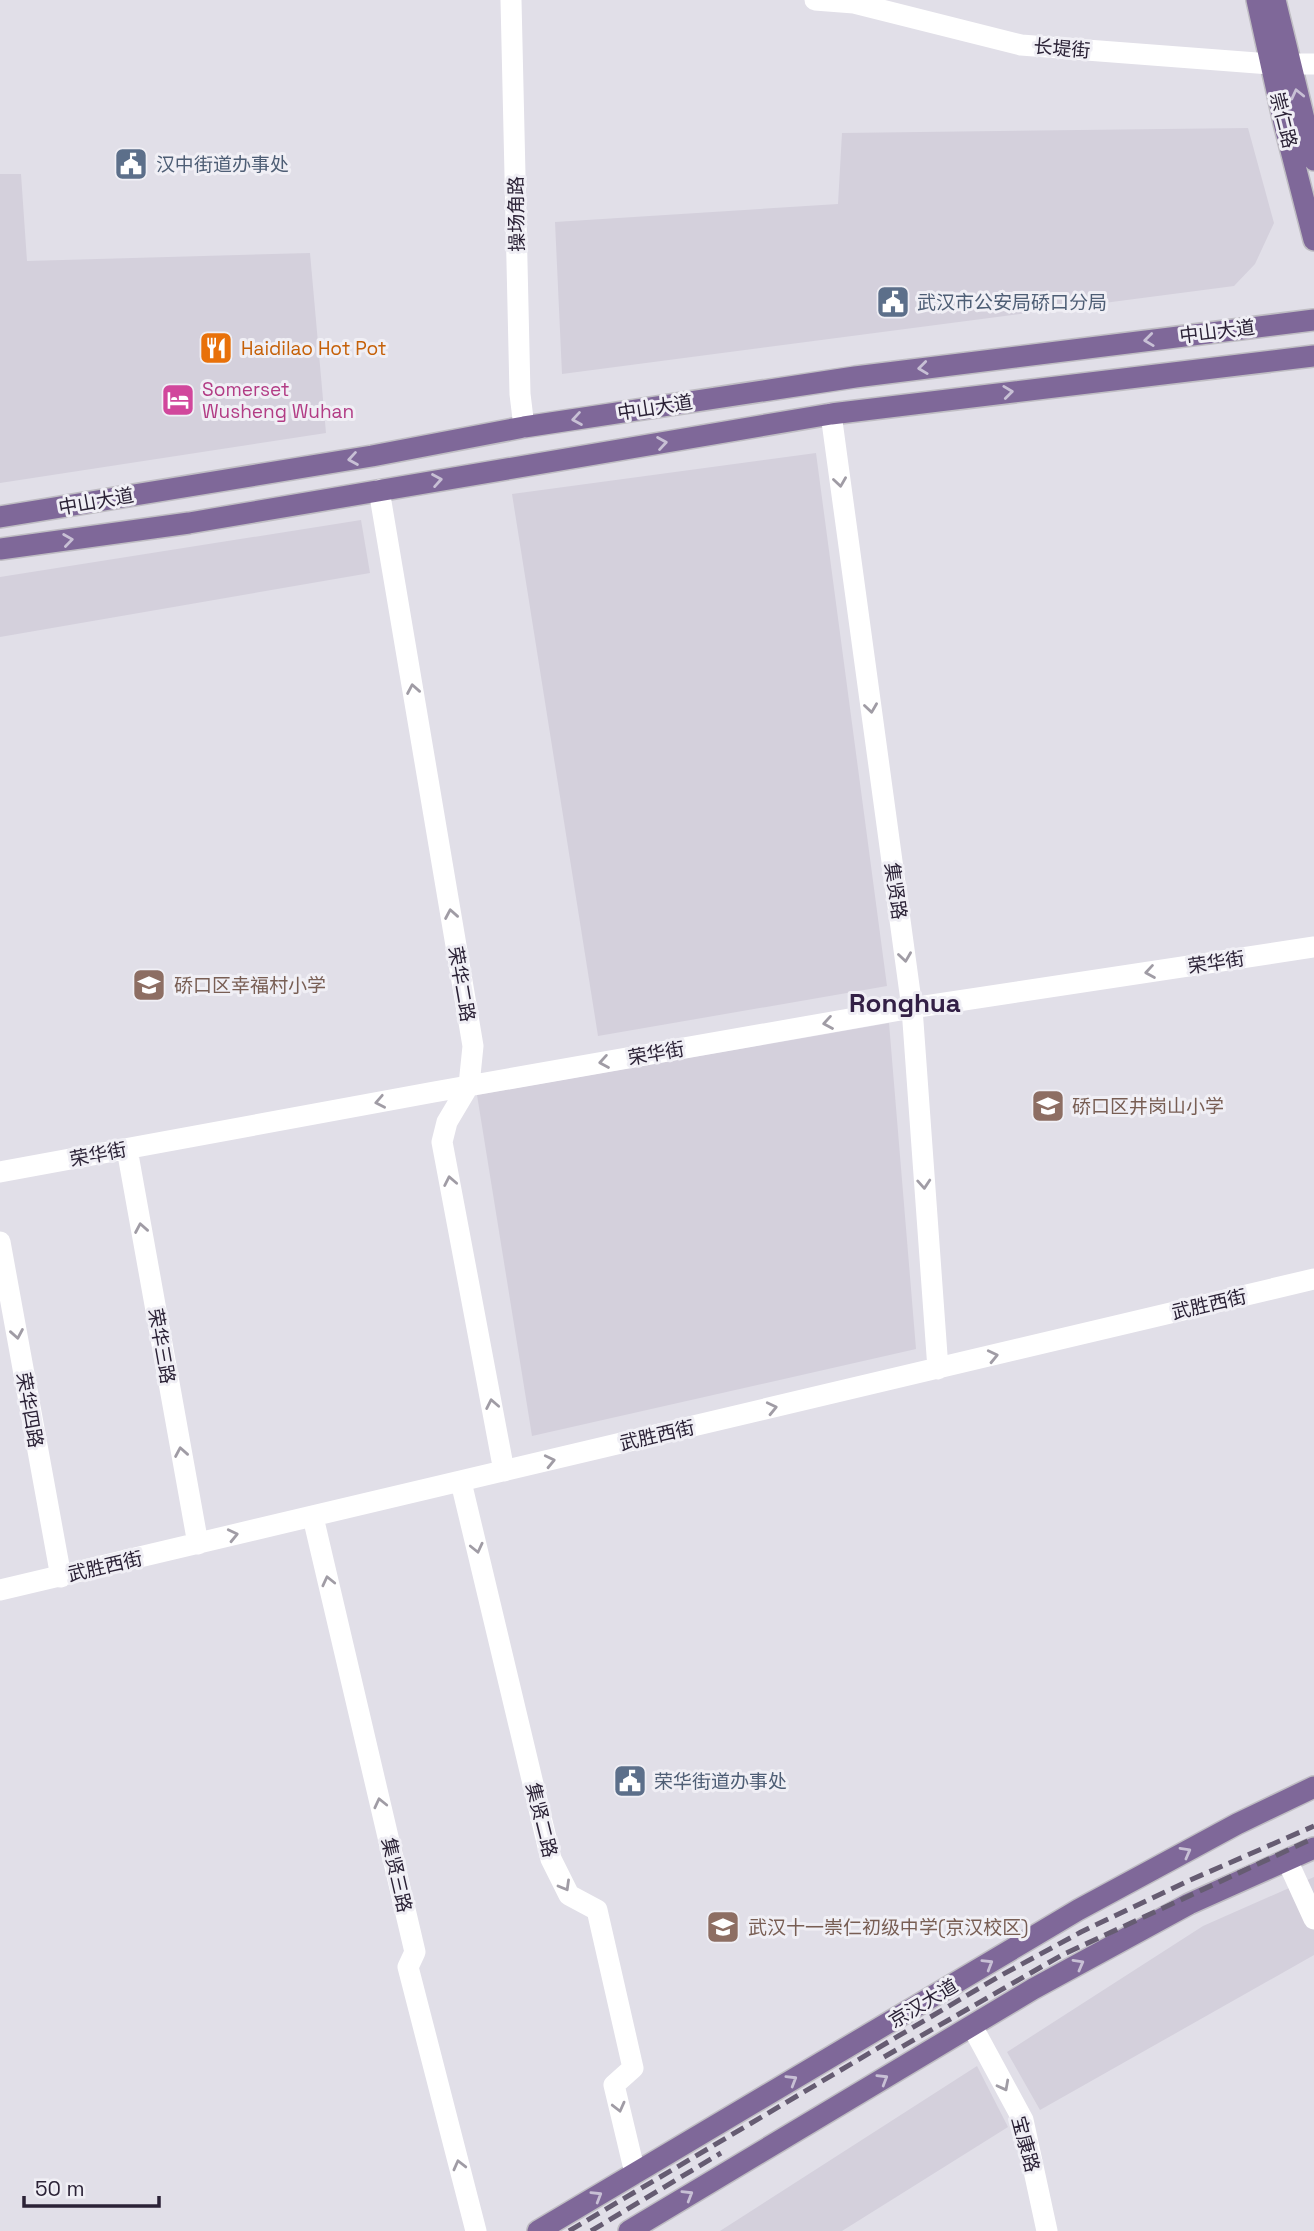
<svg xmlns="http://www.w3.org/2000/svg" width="1314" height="2231" viewBox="0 0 1314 2231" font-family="'Space Grotesk','Noto Sans SC',sans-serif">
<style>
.built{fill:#d4d0dc}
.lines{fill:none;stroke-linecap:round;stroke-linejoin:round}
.major-casing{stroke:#bfbdc3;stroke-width:24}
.minor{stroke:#fff;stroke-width:21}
.major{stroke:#7f6899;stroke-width:21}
.rail{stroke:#665c72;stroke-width:5;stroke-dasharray:14 7;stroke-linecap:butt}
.oneway{stroke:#c8c0d5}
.oneway2{stroke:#a09ca5}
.labels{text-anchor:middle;stroke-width:6;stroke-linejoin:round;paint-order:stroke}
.street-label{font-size:19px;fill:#2b2236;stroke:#f0eff5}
.service-label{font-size:19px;fill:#4e5e75;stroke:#f0eff5;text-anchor:start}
.food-label{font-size:19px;fill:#c56008;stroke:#f0eff5;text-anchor:start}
.hotel-label{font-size:19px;fill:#b23c85;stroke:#f0eff5;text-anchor:start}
.education-label{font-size:19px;fill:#785e54;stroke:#f0eff5;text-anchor:start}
.district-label{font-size:26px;font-weight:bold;fill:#332046;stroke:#f0eff5}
</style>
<rect width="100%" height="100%" fill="#e1dfe8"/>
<!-- built -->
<path class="built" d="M1248 128 1274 223 1255 264 1234 286 562 374 555 222 838 204 842 133Z
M0 174H21L27 261 310 253 326 433 0 483Z
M816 453 887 986 598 1036 512 494Z
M361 520 370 573 0 637V577Z
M889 1023 916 1349 532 1436 477 1095Z
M1314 1877V1955L1040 2110 1007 2052 1203 1926Z
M977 2066 1008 2127 842 2231H720Z"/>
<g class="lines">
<defs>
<path id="major" d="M1257 0 1284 123 1314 240
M1275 0 1314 160
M0 517 372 456 524 427 855 377 1314 320
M0 549 189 523 831 414 1314 356
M538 2231 1078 1910 1237 1824 1314 1787
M629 2231 1033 1989 1189 1904 1314 1848"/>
</defs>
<!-- major casing -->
<use href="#major" class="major-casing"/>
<!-- minor -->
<path class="minor" d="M511 0 520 394 524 427
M815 0 854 3 1021 45 1270 64H1314
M831 414 912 1008 938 1369
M379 490 473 1046 469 1085 447 1122 442 1142 504 1471
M127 1149 198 1544
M0 1172 434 1092 912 1008 1314 947
M0 1242 61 1577
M461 1482 551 1859 569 1895 597 1910 633 2068 614 2085 635 2173
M313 1517 415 1952 408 1967 476 2231
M0 1590 1314 1279
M1287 1860 1314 1919
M972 2026 1023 2120 1047 2231"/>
<!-- major -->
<use href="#major" class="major"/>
<!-- rail -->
<path class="rail" d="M884 2057 1062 1955 1314 1838
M569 2231 998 1977 1081 1932 1188 1881 1314 1826
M591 2231 721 2153"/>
</g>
<!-- one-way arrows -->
<defs><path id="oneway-chevron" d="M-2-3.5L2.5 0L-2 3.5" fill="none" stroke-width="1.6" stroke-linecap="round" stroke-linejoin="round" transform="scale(1.75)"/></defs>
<g class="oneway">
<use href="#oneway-chevron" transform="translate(1297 94) rotate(-103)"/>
<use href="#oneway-chevron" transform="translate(1149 340) rotate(173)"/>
<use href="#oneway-chevron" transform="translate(923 368) rotate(173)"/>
<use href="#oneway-chevron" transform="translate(1008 392) rotate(-7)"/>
<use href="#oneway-chevron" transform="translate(577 419) rotate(171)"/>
<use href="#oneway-chevron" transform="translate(662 443) rotate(-9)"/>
<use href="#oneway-chevron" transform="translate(353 459) rotate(171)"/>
<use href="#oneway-chevron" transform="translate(437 480) rotate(-10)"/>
<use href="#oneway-chevron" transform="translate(68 540) rotate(-8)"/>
<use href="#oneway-chevron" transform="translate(1186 1852) rotate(-29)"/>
<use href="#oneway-chevron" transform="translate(988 1964) rotate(-31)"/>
<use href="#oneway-chevron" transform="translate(1079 1964) rotate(-29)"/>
<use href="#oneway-chevron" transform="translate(883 2079) rotate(-31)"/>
<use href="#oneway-chevron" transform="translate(792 2080) rotate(-31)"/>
<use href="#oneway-chevron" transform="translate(688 2195) rotate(-31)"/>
<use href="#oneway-chevron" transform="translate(597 2196) rotate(-31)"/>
</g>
<g class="oneway2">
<use href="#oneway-chevron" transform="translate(840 482) rotate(82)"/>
<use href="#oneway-chevron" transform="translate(413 689) rotate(-100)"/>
<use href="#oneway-chevron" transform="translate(871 708) rotate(82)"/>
<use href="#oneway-chevron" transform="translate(451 914) rotate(-100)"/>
<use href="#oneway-chevron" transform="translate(905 957) rotate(82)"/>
<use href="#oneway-chevron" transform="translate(1150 972) rotate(171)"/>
<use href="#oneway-chevron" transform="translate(828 1023) rotate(170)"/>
<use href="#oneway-chevron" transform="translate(604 1062) rotate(170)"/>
<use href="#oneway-chevron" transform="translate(380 1102) rotate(169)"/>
<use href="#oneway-chevron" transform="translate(450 1181) rotate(-101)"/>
<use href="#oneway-chevron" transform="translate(924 1184) rotate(86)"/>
<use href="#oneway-chevron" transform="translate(141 1228) rotate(-100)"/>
<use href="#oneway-chevron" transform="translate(17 1334) rotate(80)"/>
<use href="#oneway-chevron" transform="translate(993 1356) rotate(-13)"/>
<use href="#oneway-chevron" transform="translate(492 1404) rotate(-101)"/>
<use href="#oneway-chevron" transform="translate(772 1408) rotate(-13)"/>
<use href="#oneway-chevron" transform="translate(181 1452) rotate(-100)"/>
<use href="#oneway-chevron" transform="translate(550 1461) rotate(-13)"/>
<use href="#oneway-chevron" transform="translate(233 1535) rotate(-13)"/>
<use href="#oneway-chevron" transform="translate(477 1548) rotate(77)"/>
<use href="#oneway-chevron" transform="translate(328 1581) rotate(-103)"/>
<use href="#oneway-chevron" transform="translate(380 1803) rotate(-103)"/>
<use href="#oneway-chevron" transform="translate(565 1886) rotate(60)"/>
<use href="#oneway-chevron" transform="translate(1004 2086) rotate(62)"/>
<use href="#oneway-chevron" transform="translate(619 2107) rotate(76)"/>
<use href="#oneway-chevron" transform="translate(459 2165) rotate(-104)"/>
</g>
<!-- icons -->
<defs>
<symbol id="civic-square" viewBox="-11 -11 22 22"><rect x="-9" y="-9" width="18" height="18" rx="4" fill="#5c6f8a" stroke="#f0eff5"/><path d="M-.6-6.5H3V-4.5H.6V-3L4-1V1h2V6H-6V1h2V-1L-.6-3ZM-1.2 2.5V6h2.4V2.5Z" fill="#fff"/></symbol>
<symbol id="restaurant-square" viewBox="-11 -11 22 22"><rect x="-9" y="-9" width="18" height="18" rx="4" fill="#e8710a" stroke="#f0eff5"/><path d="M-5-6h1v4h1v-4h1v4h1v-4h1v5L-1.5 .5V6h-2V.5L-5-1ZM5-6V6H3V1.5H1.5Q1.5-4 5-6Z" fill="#fff"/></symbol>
<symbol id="hotel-square" viewBox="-11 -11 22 22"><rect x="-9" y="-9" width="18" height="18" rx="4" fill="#d1479c" stroke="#f0eff5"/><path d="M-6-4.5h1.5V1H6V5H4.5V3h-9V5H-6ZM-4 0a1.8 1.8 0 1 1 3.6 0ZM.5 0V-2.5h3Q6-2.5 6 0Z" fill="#fff"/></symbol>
<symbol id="school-square" viewBox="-11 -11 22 22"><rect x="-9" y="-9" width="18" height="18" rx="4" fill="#8d6e63" stroke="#f0eff5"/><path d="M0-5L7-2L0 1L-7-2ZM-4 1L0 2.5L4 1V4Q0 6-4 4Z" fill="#fff"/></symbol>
</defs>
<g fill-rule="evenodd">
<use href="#civic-square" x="112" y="145" width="38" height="38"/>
<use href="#civic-square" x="874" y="283" width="38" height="38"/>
<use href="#restaurant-square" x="197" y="329" width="38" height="38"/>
<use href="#hotel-square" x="159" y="381" width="38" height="38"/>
<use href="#school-square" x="130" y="966" width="38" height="38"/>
<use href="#school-square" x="1029" y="1087" width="38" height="38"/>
<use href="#civic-square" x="611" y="1762" width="38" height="38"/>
<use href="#school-square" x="704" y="1908" width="38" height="38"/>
</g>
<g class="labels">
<!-- street labels -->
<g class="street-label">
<text transform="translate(1062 48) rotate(5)" y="7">长堤街</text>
<text transform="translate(1284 120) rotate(76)" y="7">崇仁路</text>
<text transform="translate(516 214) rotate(-91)" y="7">操场角路</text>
<text transform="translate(1217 331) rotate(-7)" y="7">中山大道</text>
<text transform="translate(655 407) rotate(-9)" y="7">中山大道</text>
<text transform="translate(96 501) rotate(-10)" y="7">中山大道</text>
<text transform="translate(896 891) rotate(82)" y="7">集贤路</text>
<text transform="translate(1216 962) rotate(-9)" y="7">荣华街</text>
<text transform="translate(462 984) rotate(80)" y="7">荣华二路</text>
<text transform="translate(656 1053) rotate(-10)" y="7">荣华街</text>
<text transform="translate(98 1154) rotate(-11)" y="7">荣华街</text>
<text transform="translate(1209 1304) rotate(-13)" y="7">武胜西街</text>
<text transform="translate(162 1346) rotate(80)" y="7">荣华三路</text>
<text transform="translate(30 1410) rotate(80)" y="7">荣华四路</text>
<text transform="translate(657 1435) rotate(-13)" y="7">武胜西街</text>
<text transform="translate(105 1566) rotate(-13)" y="7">武胜西街</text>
<text transform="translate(542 1820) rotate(76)" y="7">集贤二路</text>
<text transform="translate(397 1875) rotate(77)" y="7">集贤三路</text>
<text transform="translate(923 2003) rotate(-31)" y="7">京汉大道</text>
<text transform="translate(1026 2144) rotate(75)" y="7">宝康路</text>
</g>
<!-- service labels -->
<g class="service-label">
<text x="156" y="171">汉中街道办事处</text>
<text x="917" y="309">武汉市公安局硚口分局</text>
<text x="654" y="1788">荣华街道办事处</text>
</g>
<!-- food labels -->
<g class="food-label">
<text x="241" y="355">Haidilao Hot Pot</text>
</g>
<!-- hotel labels -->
<g class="hotel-label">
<text x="202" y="396">Somerset<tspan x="202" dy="22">Wusheng Wuhan</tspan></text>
</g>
<!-- education labels -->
<g class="education-label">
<text x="174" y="992">硚口区幸福村小学</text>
<text x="1072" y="1113">硚口区井岗山小学</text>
<text x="748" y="1934">武汉十一崇仁初级中学(京汉校区)</text>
</g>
<!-- district labels -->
<g class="district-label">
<text x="905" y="1012">Ronghua</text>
</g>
</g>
<!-- scale -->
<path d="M24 2196v10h135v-10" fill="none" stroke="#2b2236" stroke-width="3.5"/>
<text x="35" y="2196" font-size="21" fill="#2b2236" stroke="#f0eff5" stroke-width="5" paint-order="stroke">50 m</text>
</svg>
